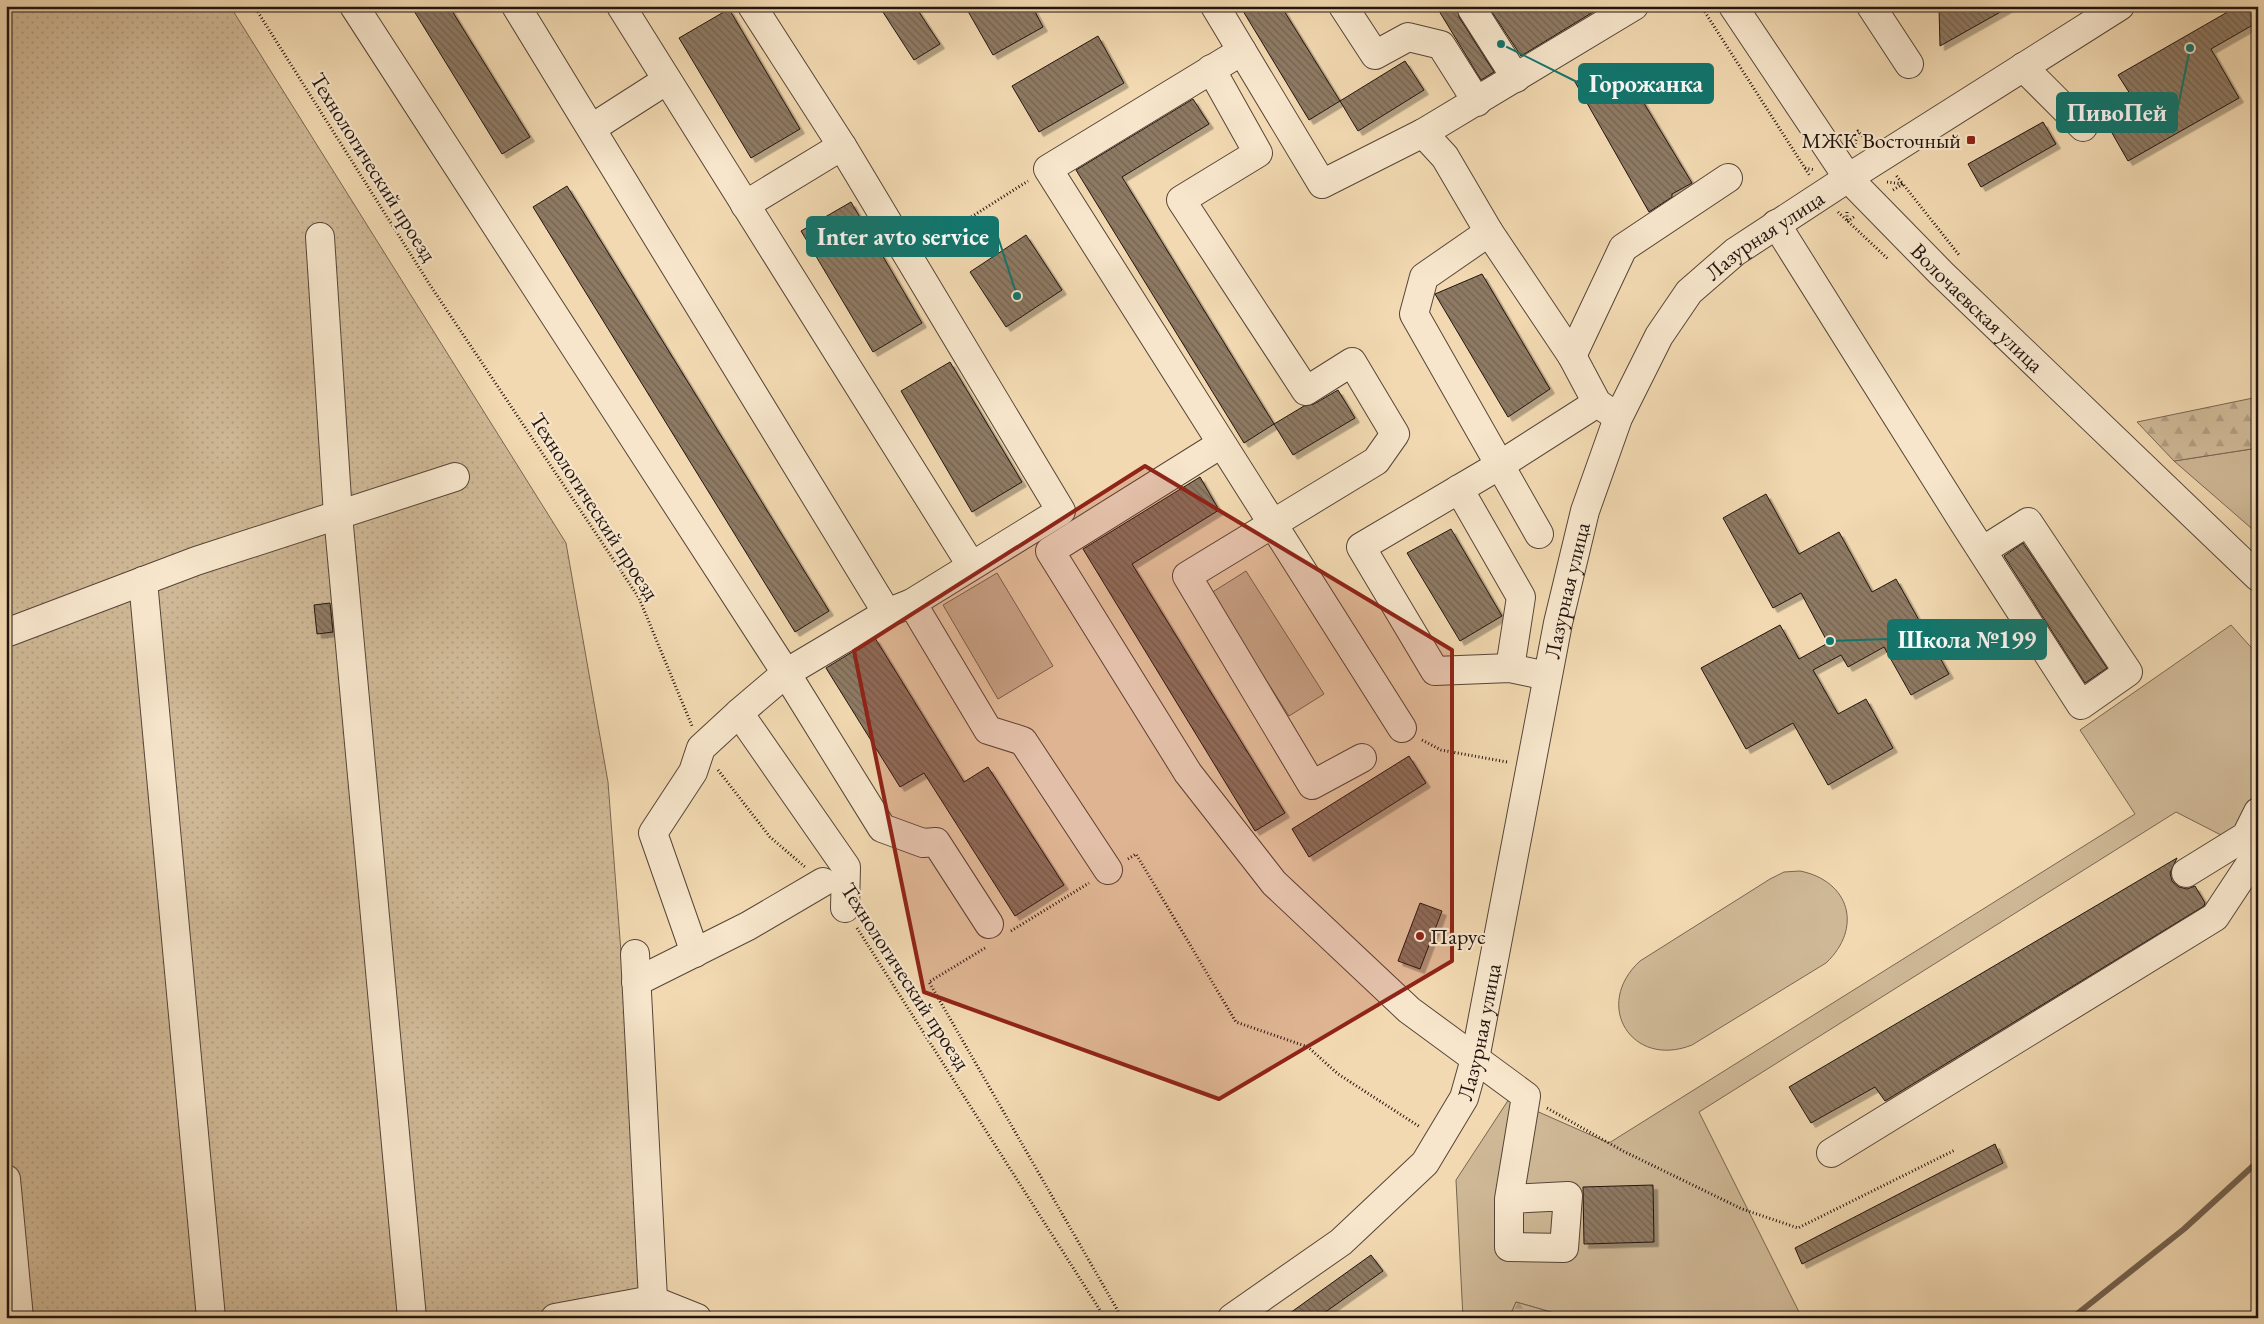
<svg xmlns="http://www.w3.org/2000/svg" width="2264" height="1324" viewBox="0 0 2264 1324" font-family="'EB Garamond',serif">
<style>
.green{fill:#cfb896;stroke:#786653}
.forest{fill:url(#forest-firs);stroke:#786653}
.garden{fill:url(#garden-dots);stroke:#786653}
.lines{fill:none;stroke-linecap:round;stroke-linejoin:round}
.stream{stroke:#746250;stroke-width:6}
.building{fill:url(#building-back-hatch);stroke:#221410;filter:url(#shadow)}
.minor-casing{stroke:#564538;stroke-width:30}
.path{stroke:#221410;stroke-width:3;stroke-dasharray:1 2.5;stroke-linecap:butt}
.minor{stroke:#f7e6cc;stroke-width:28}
.marked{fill:#8f2418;fill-opacity:0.2;stroke:#8f2418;stroke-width:4;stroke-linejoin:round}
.poi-dot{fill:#8f2418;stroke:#f7e6cc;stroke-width:2}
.labels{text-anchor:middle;stroke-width:4.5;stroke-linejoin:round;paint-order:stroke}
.poi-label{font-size:22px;fill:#221410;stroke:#f7e6cc;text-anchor:end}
.street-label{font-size:22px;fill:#221410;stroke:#f7e6cc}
.leader{fill:none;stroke:#0f766e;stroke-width:2}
.callout-dot{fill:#0f766e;stroke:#f7e6cc;stroke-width:2}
.callout{fill:#0f766e;stroke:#0f766e;stroke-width:2}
.callout-label{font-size:24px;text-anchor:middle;font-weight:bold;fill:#fff}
</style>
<defs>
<pattern id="forest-firs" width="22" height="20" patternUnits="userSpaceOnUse" patternTransform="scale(1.25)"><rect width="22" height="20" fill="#cfb896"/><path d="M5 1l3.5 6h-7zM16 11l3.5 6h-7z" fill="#b19d80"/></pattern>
<pattern id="garden-dots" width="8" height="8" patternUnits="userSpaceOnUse" patternTransform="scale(1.25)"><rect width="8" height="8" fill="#cfb896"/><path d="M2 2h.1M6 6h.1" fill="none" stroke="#b19d80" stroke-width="1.8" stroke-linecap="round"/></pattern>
<pattern id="building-back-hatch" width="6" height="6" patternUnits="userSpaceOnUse" patternTransform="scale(1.25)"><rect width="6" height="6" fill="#8e7a64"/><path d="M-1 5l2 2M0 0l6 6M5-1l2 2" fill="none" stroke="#746351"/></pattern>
<filter id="shadow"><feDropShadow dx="4.5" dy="4.5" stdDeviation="0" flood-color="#0004"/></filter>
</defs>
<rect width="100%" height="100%" fill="#f2d9b1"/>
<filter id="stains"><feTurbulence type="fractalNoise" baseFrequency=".004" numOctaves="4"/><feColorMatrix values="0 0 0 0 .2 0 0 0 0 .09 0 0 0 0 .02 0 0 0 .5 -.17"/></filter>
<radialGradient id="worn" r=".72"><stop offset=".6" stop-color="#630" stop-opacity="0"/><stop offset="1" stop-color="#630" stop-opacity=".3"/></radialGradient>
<!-- green -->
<path class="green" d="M2258 448V534L2174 461Z
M1246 571 1324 694 1289 716 1211 593Z
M997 573 1053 666 998 699 943 605Z
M2231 625 2258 655V854L2176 812 1699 1112 1802 1318H1572L1516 1302 1509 1318H1463L1456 1180 1509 1099 1609 1143 2135 814 2080 730Z
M1800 871C1850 881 1863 928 1826 963L1692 1045C1632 1069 1592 1005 1640 961L1770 879 1784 872Z"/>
<!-- forest -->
<path class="forest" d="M2258 397V448L2174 461 2137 422Z
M1516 1302 1572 1318H1509Z"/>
<!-- garden -->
<path class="garden" d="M6 6H230L566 543 608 782 649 1318H6Z"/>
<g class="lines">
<!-- stream -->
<path class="stream" d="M2072 1318 2184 1229 2253 1166"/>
</g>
<!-- building -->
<path class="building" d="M411 6H449L530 137 502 154Z
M879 6H915L940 44 914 60Z
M965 6H1032L1043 27 993 55Z
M1240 6H1281L1340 101 1309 120Z
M1436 6H1457L1459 17 1494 72 1481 80Z
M1494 6H1603L1521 56 1492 12Z
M1939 6H2011L1940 46Z
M2238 6H2258V22L2211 49 2239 98 2128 161 2108 126 2139 108 2118 75Z
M729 9 800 129 751 158 679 38Z
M1098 36 1124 83 1039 132 1012 86Z
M1405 61 1424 90 1358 131 1340 101Z
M1621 65 1692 183 1672 194V197L1649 212 1575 82 1597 72 1601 77Z
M1193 99 1209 124 1122 177 1274 424 1244 443 1076 170Z
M2043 122 2056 144 1981 187 1968 164Z
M567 186 829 611 795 632 533 207Z
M851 202 922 323 873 352 801 231Z
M1026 235 1062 290 1006 327 970 272Z
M1482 274 1550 389 1508 417 1435 294Z
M950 362 1022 482 972 512 901 391Z
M1338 390 1355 418 1293 455 1274 424 1304 406 1314 404Z
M1200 477 1219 510 1132 564 1285 813 1255 831 1083 549Z
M1766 494 1799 554 1839 532 1872 592 1896 579 1949 674 1911 695 1884 647 1848 667 1841 655 1813 670 1838 714 1866 699 1893 748 1828 785 1793 723 1746 749 1701 668 1780 625 1799 659 1828 643 1801 593 1773 608 1723 518Z
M1451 529 1502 616 1460 641 1407 553Z
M2023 543 2107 668 2085 683 2004 556Z
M330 603 333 632 317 634 314 605Z
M875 638 964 782 988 767 1064 885 1015 916 924 773 900 787 826 668Z
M1409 756 1426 783 1309 857 1292 829Z
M2177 858 2170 873 2172 881 2179 887 2187 889 2195 886 2205 903 2204 906 1885 1101 1875 1087 1811 1123 1789 1087Z
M1420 903 1442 911 1420 969 1398 961Z
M1995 1144 2003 1163 1802 1264 1795 1248Z
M1653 1185 1654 1242 1584 1244 1583 1187Z
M1371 1255 1383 1271 1317 1318H1283Z"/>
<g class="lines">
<defs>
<g id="minor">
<path d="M354 6 786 673 882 828 923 843 936 842 989 924"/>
<path d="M516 6 887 613"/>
<path d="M621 6 971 565"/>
<path d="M1215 6 1322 184 1423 133 1634 6"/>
<path d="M1343 6 1375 55 1408 37 1441 45 1477 102"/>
<path d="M1478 6 1472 9 1516 78"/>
<path id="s1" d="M1733 6 1848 178 1941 273 2258 577"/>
<path d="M1871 6 1909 64"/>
<path d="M1242 51 1048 169 1402 728"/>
<path d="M2023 67 2083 127"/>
<path d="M1211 69 1258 153 1181 200 1306 391 1352 362 1395 434 1376 461 1187 576 1312 785 1362 758"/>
<path d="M592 128 667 80"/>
<path d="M1423 133 1445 157 1489 232 1572 356 1597 403 1613 414"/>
<path d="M745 205 842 146"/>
<path d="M1776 224 1962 520 2081 705 2128 672 2028 522 1982 551"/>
<path d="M1489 232 1424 277 1414 314 1539 534"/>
<path d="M320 237 338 515 412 1318"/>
<path d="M1572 356 1623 248 1728 178"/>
<path d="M1221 444 1050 551 1188 773 1274 883 1409 1010 1526 1096 1509 1199V1247L1564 1248 1568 1196 1509 1199"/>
<path d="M1459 489 1521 597 1510 668"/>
<path d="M143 581 211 1318"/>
<path d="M912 603 988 730 1023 741 1108 870"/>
<path d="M6 633 196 561 455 477"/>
<path d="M1547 676 1510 668 1435 671 1361 547 1500 465 1597 403"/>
<path d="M739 713 846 867 845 908"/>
<path d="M2186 873 2246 836 2258 812"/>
<path d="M695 953 653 833 693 772 701 748 739 713 786 673 887 613 912 603 1061 511 842 146 752 6"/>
<path d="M635 954 654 1318"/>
<path d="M636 982 748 926 823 882"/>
<path d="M1831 1153 2215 917 2258 852"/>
<path d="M6 1179 19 1318"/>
<path d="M555 1318 652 1300 697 1318"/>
<path id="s2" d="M1232 1318 1341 1242 1425 1163 1464 1098 1475 1059 1558 623 1585 511 1618 418 1659 336 1689 292 1735 252 1848 178 2120 6"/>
</g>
</defs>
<!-- minor casing -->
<use href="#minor" class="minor-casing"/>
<!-- path -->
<path class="path" d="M254 6 430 285 639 598 692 726
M1701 6 1810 176
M1849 138 1858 131 1865 139
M1855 144 1858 131
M1805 168 1815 170
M1887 182 1903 184 1959 255
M1893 190 1903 184 1895 174
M1838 212 1888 259
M1847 212V222L1855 216
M927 245 1028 181
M1422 740 1441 750 1507 762
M718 770 770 837 805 867
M1128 859 1136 854 1236 1022 1308 1047 1338 1074 1420 1127
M857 928 1105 1318
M1011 931 1089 883
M985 948 929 982 1122 1318
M1547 1108 1623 1151 1742 1209 1798 1228 1955 1150"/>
<!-- minor -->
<use href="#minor" class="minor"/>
</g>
<!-- marked area -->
<path class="marked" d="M1145 466 1452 650V961L1219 1099 924 992 854 651Z"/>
<!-- markers -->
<g class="poi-dot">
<rect x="1966" y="135" width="10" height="10" rx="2.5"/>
<circle cx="1420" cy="936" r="5"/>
</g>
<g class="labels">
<!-- poi labels -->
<g class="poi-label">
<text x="1961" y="148">МЖК Восточный</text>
<text x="1430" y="944" text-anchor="start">Парус</text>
</g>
<!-- street labels -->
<g class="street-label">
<text transform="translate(374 167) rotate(58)" y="8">Технологический проезд</text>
<text dy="8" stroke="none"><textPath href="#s2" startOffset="1262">Лазурная улица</textPath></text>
<text dy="8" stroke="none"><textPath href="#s1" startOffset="390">Волочаевская улица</textPath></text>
<text transform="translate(595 506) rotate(57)" y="8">Технологический проезд</text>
<text dy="8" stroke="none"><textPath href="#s2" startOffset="842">Лазурная улица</textPath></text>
<text transform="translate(906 976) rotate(57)" y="8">Технологический проезд</text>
<text dy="8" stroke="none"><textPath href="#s2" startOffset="392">Лазурная улица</textPath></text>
</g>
</g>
<!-- callouts -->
<path class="leader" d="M1501 44L1579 83M2190 48L2177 112M1017 296L998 237M1830 641L1888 639"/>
<g class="callout-dot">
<circle cx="1501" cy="44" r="5"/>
<circle cx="2190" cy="48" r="5"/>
<circle cx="1017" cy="296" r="5"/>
<circle cx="1830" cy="641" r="5"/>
</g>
<g class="callout">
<rect x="1579" y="64" width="134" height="39" rx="5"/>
<rect x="2057" y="93" width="120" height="39" rx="5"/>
<rect x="807" y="217" width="191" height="39" rx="5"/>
<rect x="1888" y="620" width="158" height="39" rx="5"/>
</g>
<g class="callout-label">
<text x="1646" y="92">Горожанка</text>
<text x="2117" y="121">ПивоПей</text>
<text x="903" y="245">Inter avto service</text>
<text x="1967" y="648">Школа №199</text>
</g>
<!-- margin -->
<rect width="2264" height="1324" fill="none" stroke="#f2d9b1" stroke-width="25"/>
<rect x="8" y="8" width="2249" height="1309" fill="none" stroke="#221410" stroke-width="2.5"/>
<rect x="12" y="12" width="2239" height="1299" fill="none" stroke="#221410"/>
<rect width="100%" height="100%" filter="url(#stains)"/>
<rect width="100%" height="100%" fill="url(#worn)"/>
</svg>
